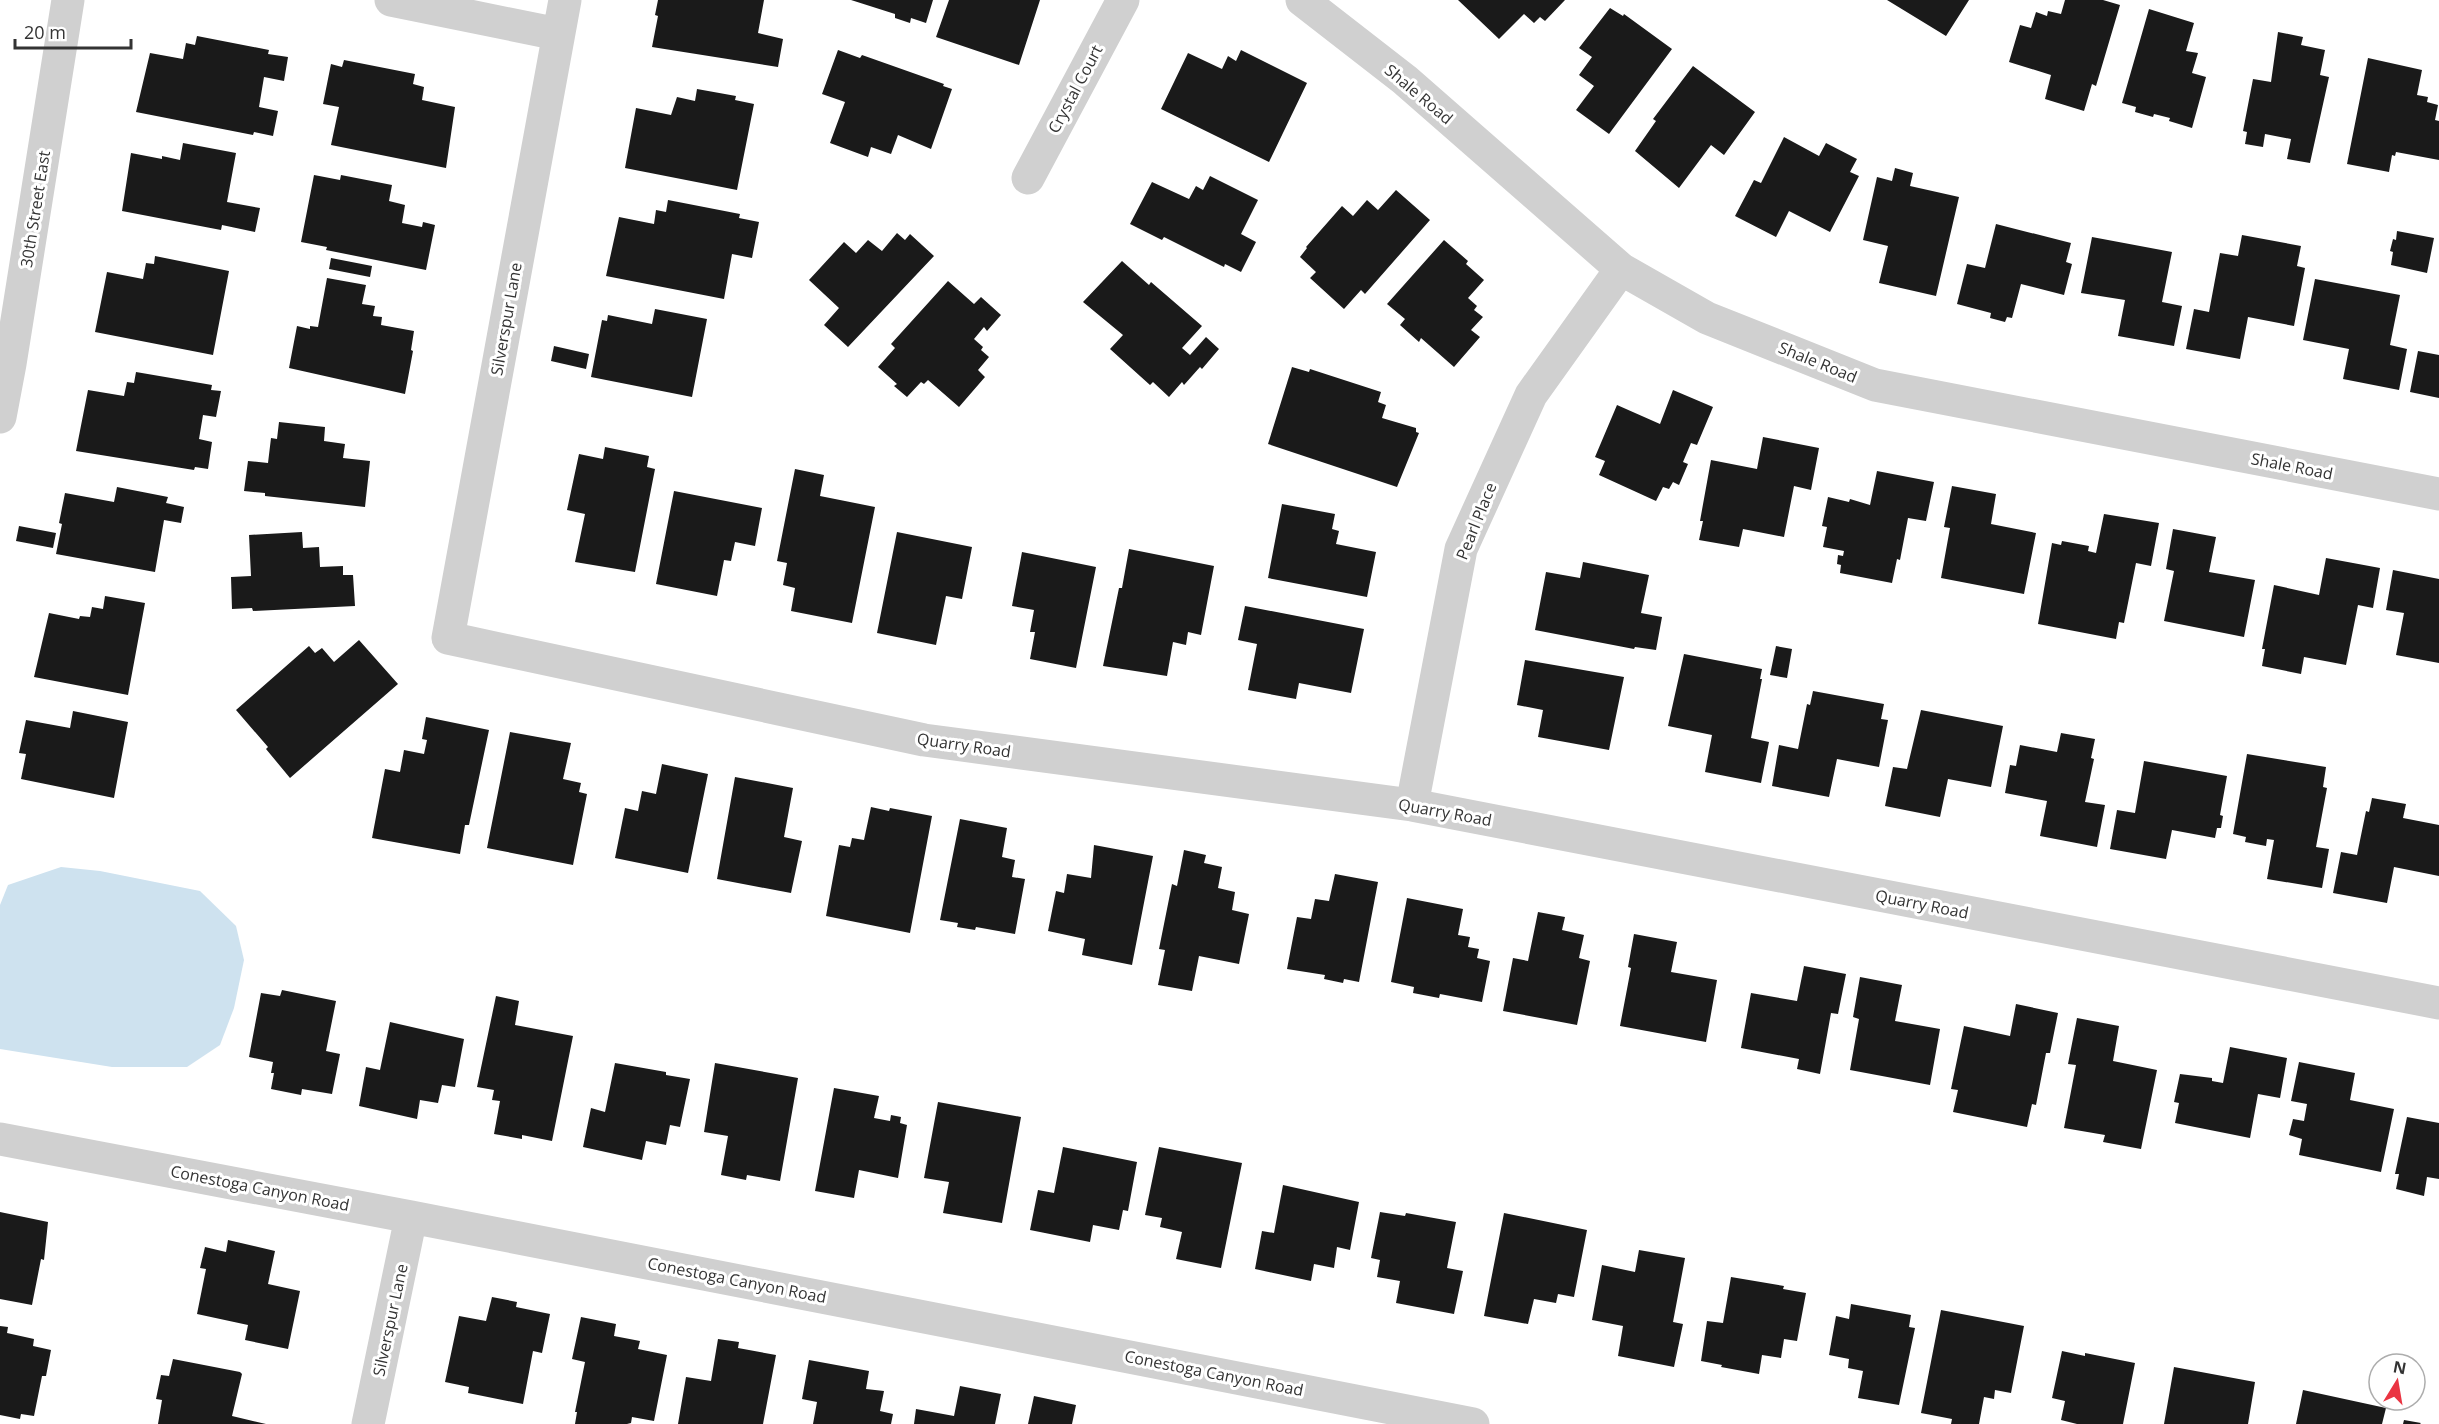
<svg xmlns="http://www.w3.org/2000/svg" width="2439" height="1424" viewBox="0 0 2439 1424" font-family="'Open Sans',sans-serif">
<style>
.water{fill:#cee2ef}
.building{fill:#1a1a1a}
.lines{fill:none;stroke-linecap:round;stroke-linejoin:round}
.street{stroke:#d0d0d0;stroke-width:33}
.labels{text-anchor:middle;stroke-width:6;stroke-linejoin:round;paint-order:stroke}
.street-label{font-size:16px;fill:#333;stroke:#fff}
</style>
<rect width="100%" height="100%" fill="#fff"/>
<!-- water -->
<path class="water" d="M61 867 100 871 200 891 236 926 244 960 234 1008 220 1045 187 1067H112L0 1049V905L8 885Z"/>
<!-- building -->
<path class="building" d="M658 0H764L758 33 783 39 778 67 652 47 658 16 655 15Z
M851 0H933L926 23 911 18 910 23 895 18V14Z
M949 0H1040L1019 65 936 37Z
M1458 0H1565L1545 21 1540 17 1534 23 1524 14 1499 39Z
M1887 0H1969L1946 36Z
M2065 0H2103L2120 5 2096 86 2092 84 2084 111 2045 99 2051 75 2009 62 2020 25 2031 28 2036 12 2047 16 2048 11 2061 14Z
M1610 8 1623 16 1624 14 1672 49 1609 134 1576 110 1594 86 1579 75 1592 57 1579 48Z
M2149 9 2194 23 2186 51 2198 53 2192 73 2206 77 2192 128 2169 121 2170 118 2154 114 2153 117 2135 112 2136 107 2122 103Z
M2278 32 2303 37 2301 45 2325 50 2320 75 2329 77 2310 163 2287 159 2291 139 2265 134 2263 147 2245 144 2247 132 2243 131 2253 79 2271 82Z
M197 36 269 50 268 54 288 57 284 81 264 77 259 107 278 111 273 136 254 132 253 135 136 112 150 53 183 59 186 43 195 45Z
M838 50 860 58 862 55 944 84 943 86 952 89 931 149 898 135 891 154 871 147 868 157 830 143 845 102 822 94Z
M1241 50 1307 83 1269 162 1161 109 1188 53 1222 69 1228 56 1236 61Z
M2368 58 2422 70 2417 95 2428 97 2427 102 2438 105 2435 120 2439 121V160L2396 152 2395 156 2392 155 2389 172 2347 164Z
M344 60 415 74 413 84 424 87 422 100 455 107 446 168 331 145 339 107 323 104 331 64 342 67Z
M1693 66 1755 112 1724 155 1711 145 1679 188 1635 151 1656 121 1653 119Z
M697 89 736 96 735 100 754 104 737 190 625 168 636 108 671 115 677 97 695 101Z
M1784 137 1819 156 1826 143 1857 159 1850 172 1859 176 1830 232 1789 211 1776 237 1735 216 1754 180 1761 183Z
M183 143 236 153 227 202 260 208 255 232 222 225 221 230 122 211 131 153 162 159V156L180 160Z
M1895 168 1913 173 1910 186 1959 197 1936 296 1879 283 1888 246 1863 240 1877 177 1892 181Z
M314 175 340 180 341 175 392 185 389 201 405 205 402 223 422 227 423 222 435 225 426 270 326 250 327 247 301 242Z
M1210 176 1258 200 1241 234 1256 242 1241 272 1225 264 1224 267 1164 237 1162 240 1130 224 1152 182 1189 199 1196 186 1203 190Z
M1396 190 1430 220 1365 294 1361 290 1344 309 1310 278 1316 272 1300 257 1307 248 1306 247 1342 206 1353 216 1367 200 1378 210Z
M668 200 740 214 739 218 759 222 752 258 732 254 724 299 606 276 619 217 654 224 656 210 666 212Z
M1996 224 2071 243 2066 262 2072 264 2064 295 2021 284 2012 318 2007 317 2005 322 1990 318 1991 313 1957 304 1967 264 1985 268Z
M2397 231 2434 238 2427 273 2391 265 2393 252 2390 251 2393 239 2396 240Z
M897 233 905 240 910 234 934 256 848 347 824 325 839 308 809 280 844 242 856 253 868 240 882 251Z
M2242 235 2301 246 2297 266 2305 268 2294 326 2248 317 2240 359 2186 349 2194 309 2209 312 2220 253 2238 256Z
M2092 237 2172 252 2162 302 2182 306 2174 346 2118 336 2125 300 2081 293Z
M1444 240 1468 261 1466 264 1484 280 1468 298 1477 306 1474 310 1483 317 1471 330 1480 337 1454 367 1421 338 1419 342 1400 325 1405 319 1387 304Z
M155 256 229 271 213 355 95 332 107 272 143 279 146 263 154 264Z
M331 258 372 266 370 277 329 269Z
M1122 261 1149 285 1151 282 1202 326 1182 348 1190 355 1206 337 1219 349 1202 369 1200 367 1184 385 1182 382 1169 397 1153 382 1150 385 1110 349 1123 335 1083 302Z
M327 278 366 285 362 304 375 306 373 316 382 317 381 325 414 331 411 350 413 351 405 394 289 368 297 326 310 329V326L318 327Z
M2315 279 2400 295 2390 345 2407 349 2399 390 2343 379 2349 349 2303 340Z
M948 281 974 304 981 297 1001 315 987 331 984 327 974 339 983 347 981 350 989 357 978 370 985 377 959 407 928 380 924 384 921 382 907 397 894 386 897 384 878 367 895 348 891 344Z
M655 309 707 319 692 397 591 377 602 320 607 321 608 315 652 324Z
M554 346 589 354 586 369 551 361Z
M2418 351 2439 355V398L2410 392Z
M1292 367 1309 372 1310 369 1381 392 1378 402 1386 405 1382 418 1416 428V432L1419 433 1397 487 1268 444Z
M136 372 212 385 211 390 221 391 216 417 203 415 199 439 212 442 208 469 195 467 194 470 76 451 88 390 124 396 127 382 134 383Z
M1673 390 1713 407 1697 445 1691 443 1683 462 1688 464 1679 485 1673 482 1669 489 1663 487 1656 501 1599 475 1605 461 1595 457 1617 405 1660 424Z
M279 422 325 427 324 441 345 444 343 458 370 461 365 507 265 496V493L244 491 248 461 268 463 271 438 277 439Z
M1763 437 1819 448 1811 490 1794 486 1784 537 1743 529 1739 547 1699 540 1703 521H1700L1711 460 1757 469Z
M605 447 649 456 647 467 655 469 635 572 575 562 585 514 567 510 579 454 603 459Z
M795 469 824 475 820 496 875 507 852 623 791 611 795 588 783 585 787 563 777 561Z
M1877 471 1934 482 1926 521 1908 518 1900 560 1897 559 1892 583 1840 573 1841 565 1837 564 1838 555 1843 556 1844 551 1823 547 1827 527 1822 526 1828 497 1849 502 1850 499 1870 505Z
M1952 486 1996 494 1991 524 2036 533 2024 594 1941 578 1950 528 1944 527Z
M117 487 168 497 166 503 184 507 181 523 164 520 155 572 56 554 62 524 59 523 65 493 114 502Z
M674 491 762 508 755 546 735 542 731 561 724 560 717 596 656 584Z
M1282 504 1335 514 1332 529 1339 531 1336 544 1376 552 1367 597 1268 578Z
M2104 514 2159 523 2151 566 2136 563 2124 623 2119 622 2116 639 2038 624 2052 543 2061 545 2062 541 2089 546 2088 551 2096 553Z
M19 526 56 533 53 548 16 541Z
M2173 529 2216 537 2209 572 2255 580 2244 637 2164 621 2174 571 2166 569Z
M302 532 303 548 319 547 320 567 343 566V575H353L355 606 253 611 252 608 232 609 231 577 251 576 249 535Z
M897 532 972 547 962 599 946 596 936 645 877 633Z
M1129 549 1214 566 1201 635 1188 632 1186 645 1173 642 1167 676 1103 666 1119 588H1122Z
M1022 552 1096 567 1076 668 1030 659 1035 632H1030L1034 610 1012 606Z
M2326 558 2380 568 2373 608 2358 605 2346 665 2304 657 2301 674 2262 666 2265 649H2262L2274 585 2319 595Z
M1583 562 1649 575 1641 613 1662 617 1656 650 1635 647 1634 649 1535 630 1546 572 1580 578Z
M2393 570 2439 579V663L2396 655 2404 613 2386 610Z
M105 596 145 603 128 695 34 677 49 613 79 619 80 616 90 617 92 607 103 609Z
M1245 606 1364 629 1351 693 1299 683 1296 699 1248 690 1257 644 1238 640Z
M359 640 398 684 290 778 266 749 268 747 236 710 309 646 315 653 322 648 334 662Z
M1776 646 1792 649 1787 678 1770 675Z
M1684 654 1762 669 1760 679H1762L1751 738 1769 742 1761 783 1705 772 1712 735 1668 726Z
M1525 660 1624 677 1609 750 1538 737 1543 710 1517 705Z
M1813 691 1884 704 1881 719 1888 720 1879 767 1837 759 1829 797 1772 786 1779 745 1798 749 1807 704 1810 705Z
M1921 710 2003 726 1991 787 1948 779 1940 817 1885 806 1893 767 1907 769Z
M73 711 128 722 114 798 21 779 26 754 19 753 26 720 70 728Z
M426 717 489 730 469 825H465L460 854 372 838 385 769 400 772 404 750 424 754 427 740 422 739Z
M510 732 571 743 563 779 581 783 579 792 587 794 573 865 487 848Z
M2061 733 2095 739 2091 758 2094 759 2085 802 2105 805 2097 847 2040 836 2047 801 2005 793 2010 765 2016 766 2020 745 2057 752Z
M2247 754 2326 767 2323 787 2327 788 2316 847 2329 849 2322 888 2267 879 2274 840 2267 839 2266 846 2245 842 2246 837 2233 834Z
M2144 761 2227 776 2220 815 2223 816 2221 828H2217L2215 838 2172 830 2166 859 2110 849 2117 810 2135 813Z
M662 764 708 774 688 873 615 858 625 808 638 811 642 791 656 794Z
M735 777 793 788 784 837 802 841 791 893 717 879Z
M2372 798 2406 804 2403 818 2439 825V876L2394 867 2387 903 2333 893 2341 852 2357 855 2366 811 2369 812Z
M871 807 889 811 890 808 932 816 910 933 826 916 839 845 850 847 852 838 864 840Z
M960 819 1007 828 1002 857 1015 860 1012 877 1025 879 1015 934 976 927 975 930 957 927 958 923 940 920Z
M1094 845 1153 856 1132 965 1082 955 1085 939 1048 931 1056 891 1064 893 1067 874 1091 878Z
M1184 850 1206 855 1204 863 1222 867 1218 888 1235 892 1232 910 1249 914 1239 964 1199 956 1192 991 1158 985 1165 950 1159 949 1172 884 1177 886Z
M1335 874 1378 882 1359 982 1344 979 1343 983 1324 979 1325 975 1287 969 1297 917 1311 919 1315 899 1329 901Z
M1407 898 1463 909 1458 935 1470 937 1468 947 1479 949 1477 958 1490 961 1482 1002 1440 994 1439 998 1413 993 1414 987 1391 982Z
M1538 912 1565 917 1562 930 1584 935 1579 958 1590 961 1577 1025 1503 1011 1513 958 1528 961Z
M1634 934 1677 942 1671 972 1717 980 1706 1042 1620 1026 1631 968 1628 967Z
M1804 966 1846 974 1838 1014 1831 1013 1820 1074 1797 1069 1799 1059 1741 1048 1751 993 1797 1001Z
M1860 977 1902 985 1895 1021 1940 1029 1930 1085 1850 1070 1859 1019 1853 1017Z
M282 990 336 1001 326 1051 340 1054 332 1094 302 1089 301 1095 271 1089 274 1073H271L273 1062 249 1057 261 993 280 996Z
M496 996 519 1001 515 1025 573 1036 552 1141 522 1135V1139L494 1134 500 1101 492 1100 494 1090 477 1087Z
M2016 1004 2058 1013 2050 1053H2046L2036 1105 2032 1104 2027 1127 1953 1112 1958 1090 1951 1089 1964 1026 2010 1036Z
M2077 1018 2119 1026 2113 1061 2157 1070 2141 1149 2103 1142 2105 1135 2064 1128 2076 1065 2068 1064Z
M390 1022 464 1039 455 1087 442 1085 438 1103 420 1100 417 1119 359 1106 366 1067 380 1070Z
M2230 1047 2287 1058 2280 1098 2258 1094 2250 1138 2175 1123 2179 1103 2174 1102 2180 1074 2212 1078V1081L2223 1083Z
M2299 1062 2355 1073 2350 1100 2394 1109 2381 1172 2299 1155 2302 1139 2289 1135 2293 1119 2304 1121 2307 1104 2291 1101Z
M615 1063 666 1072V1075L690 1079 680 1127 670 1125 666 1145 646 1141 642 1160 583 1147 591 1108 605 1112Z
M715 1063 798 1078 780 1181 747 1175 746 1180 721 1175 728 1136 704 1132Z
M834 1088 879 1096 874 1118 890 1121 891 1115 901 1117 900 1123 907 1125 898 1178 859 1170 854 1198 815 1191Z
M938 1102 1021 1117 1002 1223 943 1213 949 1182 924 1178Z
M2407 1117 2439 1123V1179L2427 1177 2424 1196 2396 1189 2399 1174H2395Z
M1063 1147 1137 1162 1128 1211 1123 1210 1119 1230 1093 1225 1090 1242 1030 1230 1038 1190 1054 1193Z
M1159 1147 1242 1163 1221 1268 1176 1259 1182 1232 1160 1227 1162 1218 1145 1215Z
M1283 1185 1359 1202 1350 1250 1337 1247 1334 1268 1314 1264 1311 1281 1255 1269 1262 1231 1274 1233Z
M0 1212 48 1222 44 1260 41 1259 32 1305 0 1299Z
M1380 1212 1405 1216 1406 1213 1456 1222 1447 1268 1463 1271 1454 1314 1396 1303 1400 1281 1377 1277 1380 1260 1371 1258Z
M1504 1213 1587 1230 1574 1297 1558 1294 1556 1303 1534 1299 1528 1324 1484 1316Z
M228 1240 275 1251 268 1284 300 1291 288 1349 245 1340 248 1325 197 1314 206 1269 200 1268 205 1247 226 1252Z
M1639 1250 1685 1258 1673 1322 1683 1324 1674 1367 1618 1356 1623 1326 1592 1320 1602 1265 1635 1272Z
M1731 1277 1784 1286 1783 1289 1806 1293 1797 1341 1784 1339 1781 1358 1762 1355 1759 1374 1721 1367 1722 1365 1701 1361 1707 1321 1723 1323Z
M492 1297 517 1302 516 1307 550 1314 542 1353 533 1351 523 1404 468 1393 469 1387 445 1382 459 1316 486 1321Z
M1851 1304 1911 1315 1909 1327 1915 1328 1899 1405 1858 1398 1863 1371 1848 1368 1849 1359 1829 1355 1836 1316 1849 1319Z
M1941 1310 2024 1326 2011 1393 1995 1390 1994 1399 1984 1397 1979 1424H1951L1952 1419 1921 1413Z
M581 1317 616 1324 614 1336 640 1341 638 1349 667 1355 654 1421 632 1417 631 1423 627 1424H575L577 1412H575L585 1362 572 1359Z
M0 1326 8 1327 7 1333 34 1339 33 1346 51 1350 46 1376H42L34 1416 21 1414 20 1419 0 1415Z
M718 1339 739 1342 738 1348 776 1355 763 1424H678L686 1377 711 1381Z
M2062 1351 2085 1356V1353L2135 1363 2123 1424H2077L2061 1420 2065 1401 2052 1398Z
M173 1359 240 1372 242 1374 232 1416 266 1424H158L162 1400 156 1399 161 1375 169 1376Z
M809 1360 869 1371 866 1389 884 1391 880 1411 893 1414 891 1424H813L817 1402 802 1399Z
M2174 1367 2255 1382 2248 1424H2164Z
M960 1386 1001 1394 995 1424H914L916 1409 954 1416Z
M2303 1390 2386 1408 2382 1424H2296Z
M1034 1396 1076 1405 1072 1424H1028Z
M2404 1420 2421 1423 2420 1424H2403Z"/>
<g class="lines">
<!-- street -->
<path class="street" d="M391 0 558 34
M565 0 448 638 924 740 1412 805 2439 1003
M1302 0 1405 80 1621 269 1707 318 1875 385 2439 494
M1028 178 1123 0
M0 417 10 364 68 0
M1412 805 1461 549 1531 395 1621 269
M0 1139 411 1217 1473 1424
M368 1424 411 1217"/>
</g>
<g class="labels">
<!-- street labels -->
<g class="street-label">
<text transform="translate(1075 89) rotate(-62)" y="6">Crystal Court</text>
<text transform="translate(1419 94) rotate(40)" y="6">Shale Road</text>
<text transform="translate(35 209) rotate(-81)" y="6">30th Street East</text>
<text transform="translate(506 319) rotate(-80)" y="6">Silverspur Lane</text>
<text transform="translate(1818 362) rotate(22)" y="6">Shale Road</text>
<text transform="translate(2292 466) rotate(11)" y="6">Shale Road</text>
<text transform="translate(1476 521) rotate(-68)" y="6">Pearl Place</text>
<text transform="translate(964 745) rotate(8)" y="6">Quarry Road</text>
<text transform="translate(1445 812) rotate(10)" y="6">Quarry Road</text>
<text transform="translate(1922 904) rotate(11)" y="6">Quarry Road</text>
<text transform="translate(260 1188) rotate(11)" y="6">Conestoga Canyon Road</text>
<text transform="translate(737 1280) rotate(11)" y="6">Conestoga Canyon Road</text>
<text transform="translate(390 1320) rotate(-78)" y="6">Silverspur Lane</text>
<text transform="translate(1214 1373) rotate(11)" y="6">Conestoga Canyon Road</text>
</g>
</g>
<!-- north arrow -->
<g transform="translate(2397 1382) rotate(11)"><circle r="28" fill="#ffffff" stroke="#adadad" stroke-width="1.5"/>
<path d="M0-4.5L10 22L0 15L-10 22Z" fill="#ea3442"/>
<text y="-9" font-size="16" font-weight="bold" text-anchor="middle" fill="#333333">N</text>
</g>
<!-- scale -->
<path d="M15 39v9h116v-9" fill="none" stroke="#333333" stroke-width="3"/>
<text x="24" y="39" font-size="18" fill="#333333" stroke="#ffffff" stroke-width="4.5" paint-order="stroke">20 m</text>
</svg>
